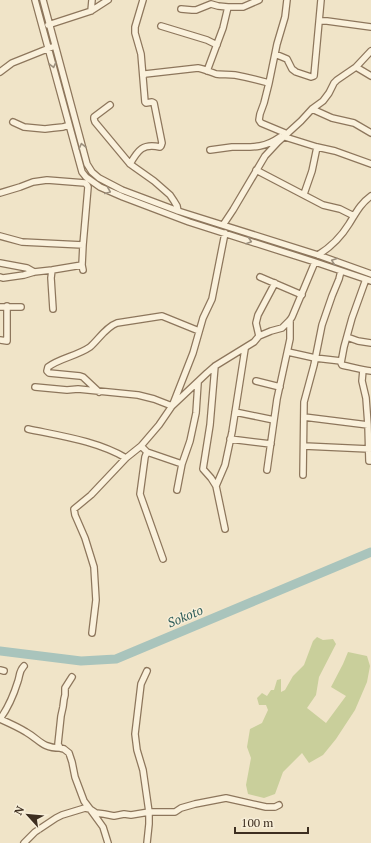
<svg xmlns="http://www.w3.org/2000/svg" width="371" height="843" viewBox="0 0 371 843" font-family="'PT Serif',serif">
<style>
.green{fill:#c9cf9b}
.lines{fill:none;stroke-linecap:round;stroke-linejoin:round}
.river{stroke:#a9c4bc;stroke-width:9}
.minor-casing{stroke:#8d765c;stroke-width:8}
.minor{stroke:#faf1dc;stroke-width:5.5}
.oneway{stroke:#9c907e}
.labels{text-anchor:middle;stroke-width:3;stroke-linejoin:round;paint-order:stroke}
.water-label{font-size:13px;font-style:italic;fill:#2f5d5a;stroke:#f7eed8}
</style>
<rect width="100%" height="100%" fill="#f0e4c8"/>
<!-- green -->
<path class="green" d="M317 637 323 640 333 639 336 644 319 677 316 695 307 708 326 723 346 696 331 687 343 664 348 652 367 656 370 666 367 682 355 710 336 739 323 755 309 763 302 753 283 772 275 794 264 798 248 794 246 785 251 758 247 747 250 729 262 723 268 710 266 705H259L257 698 262 693 267 696 271 690H274L277 680 281 679V692L285 690 293 676 304 665 313 641Z"/>
<g class="lines">
<!-- river -->
<path class="river" d="M0 651 81 661 116 659 371 552"/>
<defs>
<path id="minor" d="M35 0 82 172 86 177 100 187 123 197 189 222 315 262 371 281
M43 0 87 164 92 172 99 178 122 190 178 211 318 255 371 274
M287 0 285 17 277 44 269 83 264 103 260 114 259 120 261 123 285 133V137L317 147 335 151 371 164
M181 9 192 10H196L211 4 218 6 228 7H243L259 0
M91 11 92 0
M319 21H327L371 27
M48 25 91 11 108 0
M161 26 207 40 217 45
M275 54 287 59 292 69 296 72 311 77 314 76 321 0
M356 67 371 76
M207 71 223 28 228 7
M0 72 12 63 52 47
M143 76 145 74 198 68C204 69 210 72 216 74 222 75 229 74 235 75 246 77 258 80 269 83
M110 105 94 117V119L95 122 130 164 154 181 170 195 174 201 177 206 178 211
M312 109 332 118 354 123 371 133
M13 122 24 127 45 129 53 128 63 127 69 125
M210 150C217 149 225 148 232 147 251 147 263 149 280 137
M130 164C138 150 143 143 160 147L161 146 162 143 154 103 152 102 146 103 145 102 141 54 135 33V27L143 0
M256 170 323 205 340 209 354 216
M0 193 20 187 33 182 47 180 85 183 87 185 88 187 83 245 82 265 83 270
M304 194 312 171 317 147
M223 225 233 210 265 156 278 142 301 121 312 109 323 101 329 93 334 83 337 80 356 67 371 51
M0 236 22 242 83 245
M318 255C331 247 341 237 349 224 356 213 360 204 371 196
M0 263 27 268 34 272
M52 270 51 278 53 309
M0 277 3 278 24 275 34 272 52 270 82 265
M260 277 302 295
M366 279 352 318 344 347 341 363 342 365C352 367 361 370 371 371
M0 307H21
M259 336 256 323 258 315 275 283
M347 337 358 341 371 343
M0 340 7 341V306
M288 352 315 358 341 361
M215 366 210 425 203 469 211 478 216 486 225 529
M363 370 362 381 366 398 368 425 369 461H371
M256 381 280 387
M35 387 67 390 78 389 138 395 154 399 172 406
M99 392 83 377 80 376 49 373 47 371 48 367C60 358 77 356 90 347 99 339 106 327 117 323L162 316 199 331
M173 404 193 353 203 318 212 299 225 233
M235 412 274 420
M304 417 368 425
M28 429C61 436 97 441 126 458
M230 439 271 444
M141 446 147 452 182 464
M304 446 369 449
M147 452 145 457 140 494 163 559
M267 470 277 399 290 339V320
M303 475 304 402 314 365 322 325 332 296 339 279 341 271
M216 486 225 465 232 432 245 349
M177 490 182 464 190 441 196 413 198 383
M92 633 96 600 94 567 85 538 75 515 74 509 91 495 126 458 141 446 159 425 172 406 207 373 215 366 254 342 259 336 271 331 282 328 290 320 292 317 315 262
M0 670 4 671
M147 671 141 684 135 734 137 750 143 770 149 812V824L147 843
M72 677 65 688V695L64 699 63 707 61 716 58 744 60 748 64 749 69 753 72 762 75 777 84 801 90 809 103 827 108 843
M0 719C9 723 18 727 26 732 40 740 42 748 60 748
M0 719C8 708 14 694 18 681 20 675 19 671 24 666
M24 843 35 832 56 818 62 815 85 808 90 809 96 813 104 814 114 816 124 814 131 815 149 812H175L181 808 195 804 226 798 266 807H275L279 805"/>
</defs>
<!-- minor casing -->
<use href="#minor" class="minor-casing"/>
<!-- minor -->
<use href="#minor" class="minor"/>
</g>
<!-- one-way arrows -->
<defs><path id="oneway-chevron" d="M-2-3.5L2.5 0L-2 3.5" fill="none" stroke-width="1.6" stroke-linecap="round" stroke-linejoin="round"/></defs>
<g class="oneway">
<use href="#oneway-chevron" transform="translate(53 65) rotate(76)"/>
<use href="#oneway-chevron" transform="translate(82 146) rotate(-104)"/>
<use href="#oneway-chevron" transform="translate(108 191) rotate(23)"/>
<use href="#oneway-chevron" transform="translate(249 241) rotate(18)"/>
<use href="#oneway-chevron" transform="translate(334 261) rotate(-160)"/>
</g>
<g class="labels">
<!-- water labels -->
<g class="water-label">
<text transform="translate(185 616) rotate(-23)" y="5">Sokoto</text>
</g>
</g>
<!-- north arrow -->
<g transform="translate(28 815) rotate(297)" stroke="#f7eed8" stroke-width="3" paint-order="stroke">
<path d="M0-3L7 15L0 10L-7 15Z" fill="#3d2e20"/>
<text y="-6" font-size="11" font-weight="bold" text-anchor="middle" fill="#3d2e20">N</text>
</g>
<!-- scale -->
<path d="M235 827v6h73v-6" fill="none" stroke="#3d2e20" stroke-width="2"/>
<text x="241" y="827" font-size="12" fill="#3d2e20" stroke="#f7eed8" stroke-width="3" paint-order="stroke">100 m</text>
</svg>
